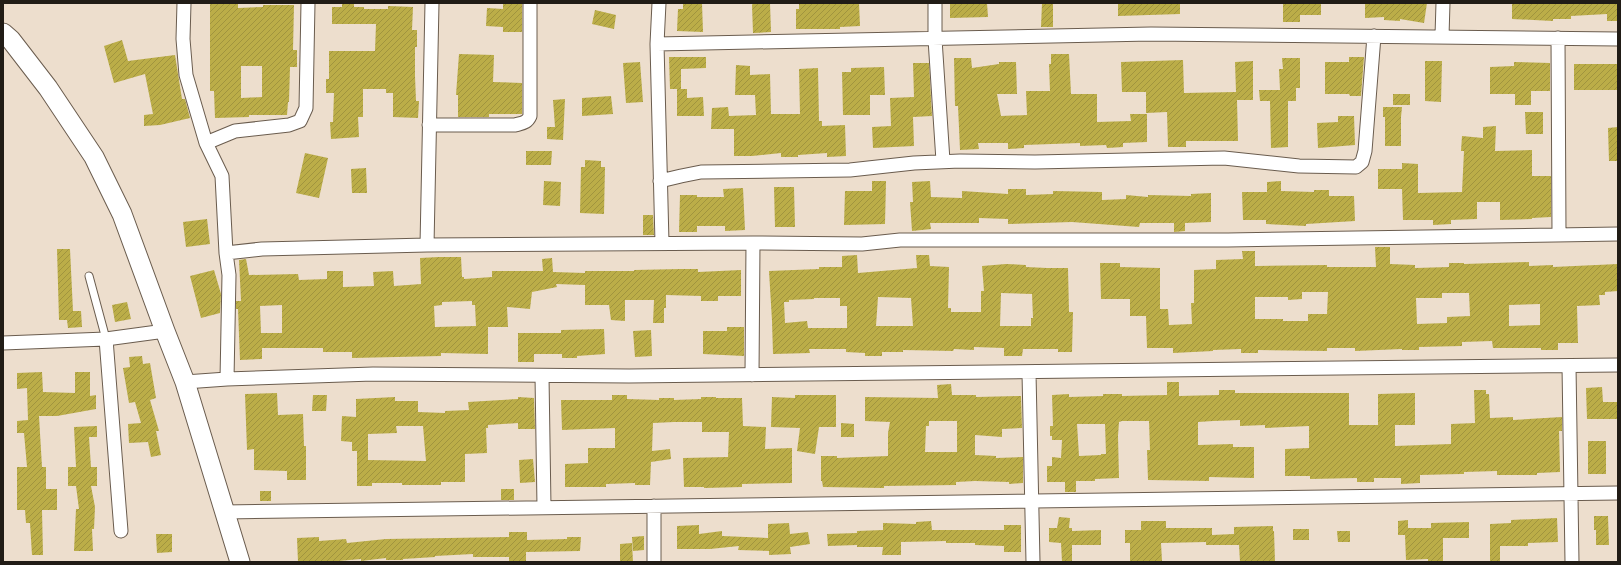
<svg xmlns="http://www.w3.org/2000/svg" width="1621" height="565" viewBox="0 0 1621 565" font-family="'Titillium Web',sans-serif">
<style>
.building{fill:url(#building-hatch);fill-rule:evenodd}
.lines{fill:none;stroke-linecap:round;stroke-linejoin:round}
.service-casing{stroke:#6a5c4e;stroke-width:9}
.minor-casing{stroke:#6a5c4e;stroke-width:15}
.secondary-casing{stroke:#6a5c4e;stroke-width:21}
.service{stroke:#fff;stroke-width:7}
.minor{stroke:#fff;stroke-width:13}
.secondary{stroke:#fff;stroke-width:19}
</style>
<defs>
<pattern id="building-hatch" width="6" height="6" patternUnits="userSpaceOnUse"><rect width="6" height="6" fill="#bbad48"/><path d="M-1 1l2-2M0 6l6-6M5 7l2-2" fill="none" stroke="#a0943e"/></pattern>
</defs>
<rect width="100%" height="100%" fill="#eddecd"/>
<!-- building -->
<path class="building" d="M210 3H238V8L263 7V5H294L293 50H297V67H290L289 102H288L287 115H249V117L215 118 214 91H210ZM241 66H262V97L241 98Z
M342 3H354V7H364V9H388V6L413 7 412 30H417V47H415V76L416 101H419L418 118 393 117V93H386V89H363V117H358L359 137 331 139 330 122H333L334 93H326V79H329V51H375L376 24H332V7H342Z
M503 3H522V32H503V27L486 26 487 8 503 9Z
M683 3H702L703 32 677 31 678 9H683Z
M753 3H770L771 32 753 33 752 5Z
M799 3H859L860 26 840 27V29H796V9H799Z
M950 3H987L988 17 950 18Z
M1042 3H1053V27H1041Z
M1118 3H1180V14L1118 16Z
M1283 3H1321V15H1300V22H1283Z
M1365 3H1427L1424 23 1400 19V21L1384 20V17L1365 18Z
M1512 3H1618V21H1607V14L1571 16V19H1553V21L1512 19Z
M595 10 616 15 614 29 592 24Z
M122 40 128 61 175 55 182 99H185L190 118 160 125 144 126V115L153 114 145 74 114 83 104 46Z
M459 54 494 55 493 82 522 83V114H489V117H458V95H456Z
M1051 54H1069L1071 94H1097V122L1131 121 1130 114H1147V142L1123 143V147L1107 148 1106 145 1080 146V143L1024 145V148L1008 149V143H978L979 149 960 150 958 106H955L954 58H971L972 68 999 64V62H1016L1017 94H997L1001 116 1027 115 1026 91H1050L1049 64H1051Z
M669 57H706V68L681 69V89H670Z
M1349 57H1364L1361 96H1350L1349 94H1325V62H1349Z
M1282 58H1300V88H1296V101H1288V147L1271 148 1270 101H1260L1259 90H1280L1279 69H1283Z
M1183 60 1184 93 1236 92 1235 62 1253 61V100H1237L1238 141H1186V147H1168L1167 112 1146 113V92H1122L1121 62Z
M1425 61H1442L1441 102 1425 101Z
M640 62 643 102 626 103 623 63Z
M1514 62 1550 63V91H1531V105H1515V94H1490V67L1514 66Z
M913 63H929L932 116 913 117 914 146 873 148 872 127 891 126 890 98 914 97Z
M1574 64H1617L1618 90H1574Z
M736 65 750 66V75L770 74 771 114H800L799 69 818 68 819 121H822V126L845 125 846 156 827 157V153L798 155V157H781V153L752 156H734V129H711L712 108 728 107 729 116 756 115 755 95H735Z
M884 67 885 95H870V115H843L842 72H851V68Z
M677 89H687V98L703 97 704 116H677Z
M1393 94H1410V105H1393Z
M611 96 613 114 582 116V98Z
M565 99 563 140 547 139V127H555L553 100Z
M1383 107H1402L1401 117V146H1385V117H1383Z
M1525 112H1543V134H1526Z
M1338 116H1354L1355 145 1318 148 1317 123 1338 122Z
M1496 126 1495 151 1532 150V176H1551V217L1532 218V219L1500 220V202H1477V219L1451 220V224L1433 225V220H1403L1402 189H1378V169H1402V163L1418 164V193L1462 192 1464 151H1461L1462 136 1483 138V127Z
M1618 127V161H1609L1608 128Z
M526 151H552L551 165H526Z
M305 153 328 158 319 198 296 193Z
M585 160 601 161V167H605L604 214 580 213 581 167H585Z
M366 168 367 193H352L351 169Z
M544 181 561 182 560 206 543 205Z
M872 181H886L885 224 844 225 845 191H872Z
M930 181 931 197 962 198V191L1008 194V189H1026V195L1053 194V191L1102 192V200L1126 199V195L1148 197V195L1191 196V194L1211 193V222L1185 223V231L1174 232V223H1140L1139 227 1072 222 1008 224V219L979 218V223H930L931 229 912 231 910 202H913L912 182Z
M1281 181V191L1314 192V190H1329V196H1354L1355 221 1306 224V226L1266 224V220H1243L1242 192H1267V182Z
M774 187H794L795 227H775Z
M743 188 745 230 725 231V226H697V232H679L680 195H697V197H724L723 189Z
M643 215H653L654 235H643Z
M207 219 210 244 186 247 183 222Z
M1375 247H1390V264L1415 265V268L1449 267V263H1464V264L1529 262V266L1553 265V267L1618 264V291L1605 292V295H1599L1600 305 1577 306 1578 343H1558V350H1541V348H1493L1492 341 1462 342V346L1419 347V350H1402V349L1355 351V348H1327V351L1258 350V353H1241V349L1213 350V351L1173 353V348H1147L1146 316H1130V299H1101L1100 263H1120V267L1160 268V309H1168L1169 325 1192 324 1191 303H1194V270L1216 269V260L1243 259 1242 251H1255V266L1327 265V267H1376ZM1302 292H1328L1327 314H1308V321H1283V319H1255V297H1288V300L1302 299ZM1442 293H1469L1470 316 1447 317V323L1417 324 1416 298H1442ZM1540 304V325L1509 326V305Z
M57 249H70L73 311H81L82 327 68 328 67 320H59Z
M857 255 858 273 917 268 916 255H929L930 266 949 267 948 308H951V312H981V291H984L982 266 1006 264 1026 265V267L1047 268H1068L1069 312H1073L1072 352H1058V349H1023L1022 356H1004V348L974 347V350L954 349 953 351 903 350V352H882V356H865V353L846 352V349H809L810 353 773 354 772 321 769 271 819 269V267H842V256ZM1001 293 1032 294 1033 318H1031V326H1000ZM878 297 911 298 913 326H876ZM814 298H840V306H847V328H808L807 321 785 323 784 302H789V300L814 299Z
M439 257H461L462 277H464V279L492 277V271H543L542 259 552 258 553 272 585 273V271H634V270L681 269H698V272L741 270V296H718V301H701V296L666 295V308H664V323H653L654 300H625V321L611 320 609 305H585V285L556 284 557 287 532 292 530 309 507 307 508 327H488V354L441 353V356L352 358V352H323V348H262V359L240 360 238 309H236V301H241L239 260 246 259 249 275 298 274 299 280 327 279V271H343V287L374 286 373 272 393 271 394 286 421 284 420 258ZM472 301V305H475L476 326 435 327 434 306 442 305V302ZM282 305V333H261L260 306Z
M214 270 221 294 220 313 201 318 190 276Z
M127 302 131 319 115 322 112 305Z
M727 327H744V356L703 354V331H727Z
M604 329 605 354 577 356V358H562V354H534V362H518V333H561V330Z
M651 330 652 356 635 357 633 331Z
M142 356 143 364 150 363 156 398 150 400 159 431H156L161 455 151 457 148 442 129 443 128 424 141 423 135 402 129 403 123 368 130 367 129 357Z
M42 372 43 392 75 393V372H90V396L96 395V409L57 416H39L42 467H46V489H57V510H42L43 555H32L30 523H26L25 510H17V467H27L24 433H17V421L28 420 27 388 17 389V373Z
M1167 382H1179V396L1219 395V390H1235V393H1349V425H1378V394L1415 393V425H1395V446L1451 444V424L1475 423 1474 390H1486V394H1489L1490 418 1513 417V420L1562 417V431H1559L1560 472 1537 473V475H1497V471L1464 472V474H1461L1420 475V483L1401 484V478H1374V482H1357V478L1310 479V476H1285V449L1309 448V426L1265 428V425L1240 426V420L1213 421 1198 422V445L1233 444V447H1254V478L1209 477V481L1148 480 1147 450H1150L1149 421H1122L1119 422 1118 436 1119 478 1095 479V481H1076V492H1065V482H1047V466H1052V457L1061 458 1062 440H1052V436H1050V426H1053L1052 395 1069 394V397L1103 396V394H1122V396L1167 395ZM1077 424H1105L1106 454H1101V455L1079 456Z
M951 384 952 395H976V397L1021 396 1022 428 1002 429V437L975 435V455L996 456V458L1023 457V483L1009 484V482L975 481 956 482V485L884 486V488L823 487 822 481H821V456H837V458L888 456V433L890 422 865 421V397L938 398 937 385ZM929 421H957V452H925L926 426H929Z
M1602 387 1603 402H1618V419H1587L1586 388Z
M277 393 278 415 303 414 304 446H306V480H287V471L254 470V449L247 450 245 394Z
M313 395H327L326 411H312Z
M612 395H627V399L659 400V398H674V400L701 399V397H716V398H742L743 426 766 427 765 449 792 448V483L742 484V487L704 488V487H684L683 458 728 457 729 432H702V422H674L653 423 652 451 670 449 671 459 651 462 650 485H635V483L606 484V487H565V464L588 463V448H615V428L562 430 561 400H612Z
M795 395H836V427H819L815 454 797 451 800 428 771 427 772 397 795 398Z
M395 397V401H418V412L445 413V411L469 410 468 402 518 399V397L534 398 535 429H518V423L488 425V428H486L487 453 465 454V482H441V485H402V483H372V486H357V451H352V442L341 441 342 416 356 417V399ZM396 426H423L426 461 368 460V434L397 433Z
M841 423 854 424V437H841Z
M97 426V437H89L91 467H97V486H91L95 507 94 529H92L93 551H74L76 509H79L76 486H68V467H76L74 427Z
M1588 441H1606V474H1588Z
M533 459 535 482 520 483 519 460Z
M501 489H514V500H501Z
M260 491H271V501H260Z
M1594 516H1608L1609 545H1596V530H1594Z
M1059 517 1070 518 1069 528H1072V531L1101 530V545H1072V562H1062L1061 543 1049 542V528H1057Z
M1557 518 1558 542 1528 543V546H1500V562H1490V524L1511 523V520Z
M1408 520V528H1431V523L1469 522V538H1443V562H1428V559L1406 560 1405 535H1398V521Z
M931 521 932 530H1004V525H1021V552H1004V546L975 545V543H946V541L901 542V555H882L883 547H857V545L828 546 827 534 857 533V531L883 530V523L916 524V522Z
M1141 521H1166V528H1212V535L1234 534V527L1273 526V531H1274L1275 562H1240L1239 545H1206V542L1161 543 1162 561 1130 562V543H1125V530H1141Z
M789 523 790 534 808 532 810 544 790 547 791 554 769 555V551L738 550 739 546 710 549H677V526L699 525V534L722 531V536L768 538V524Z
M1293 529H1309V540H1293Z
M1337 531H1350V542H1338Z
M509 532H527V540L567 539V537H581L580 551 526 552V562H509V557H473V554L435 556V557L403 559V560H386V558L361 561V559L327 562H298L297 538 319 537V541L346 539 347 543 386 539 509 537Z
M156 534H172V552L157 553Z
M644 536V550L633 551 632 537Z
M632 543 633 562H620V544Z"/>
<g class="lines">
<defs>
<path id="service" d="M89 276 106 339"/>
<path id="minor" d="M184 3 183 39 186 75 206 143 222 176 226 253
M659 3 657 44 662 243
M935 3V39L943 161
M1442 36 1443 3
M1558 38 1559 234
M657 44 1151 34 1618 39
M429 125H515C522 123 527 123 530 116V3
M206 143 235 131 289 125 300 121 306 108 308 3
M660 181 681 176 701 172 850 170 914 163 960 161 1035 162 1224 158 1299 166 1356 167 1362 162 1365 151 1374 36
M427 245 432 3
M106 339 121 531
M3 343 106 339 165 331
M1569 366 1572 562
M1029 373 1033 562
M752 375 753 243
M542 376 544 507
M227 379 373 374 629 376 1618 365
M185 382 227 379 229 275 226 253 262 249 427 245 753 243 862 244 900 240H1228L1618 234
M654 506V562
M224 512 1618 493"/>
<path id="secondary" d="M3 33 11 40 48 88 94 157 122 214 165 331 185 382 240 562"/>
</defs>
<!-- service casing -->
<use href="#service" class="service-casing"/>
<!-- minor casing -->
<use href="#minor" class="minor-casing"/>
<!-- secondary casing -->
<use href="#secondary" class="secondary-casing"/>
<!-- service -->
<use href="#service" class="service"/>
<!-- minor -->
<use href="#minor" class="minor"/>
<!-- secondary -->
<use href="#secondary" class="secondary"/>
</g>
<!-- border -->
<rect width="1621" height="565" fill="none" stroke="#211c16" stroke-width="8"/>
</svg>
